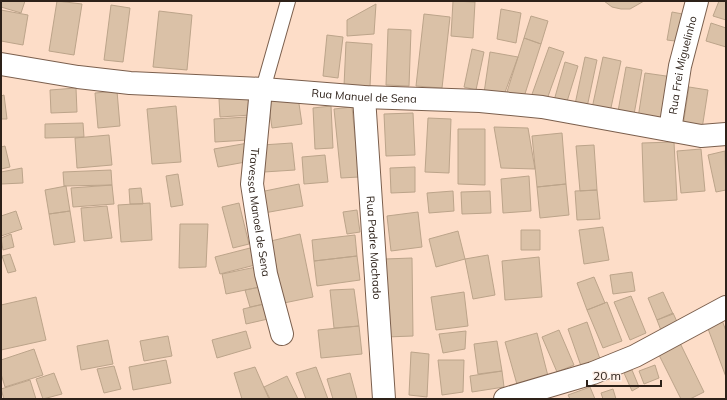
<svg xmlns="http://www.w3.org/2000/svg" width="727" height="400" viewBox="0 0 727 400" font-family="Mulish,sans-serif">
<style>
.building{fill:#dac1a7;stroke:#bca48a}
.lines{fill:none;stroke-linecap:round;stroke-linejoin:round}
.lane-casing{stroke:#7b5f4d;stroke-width:16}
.street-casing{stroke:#7b5f4d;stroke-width:24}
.lane{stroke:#fff;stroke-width:14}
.street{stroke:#fff;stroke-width:22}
.labels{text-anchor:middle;stroke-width:3;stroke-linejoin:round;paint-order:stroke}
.street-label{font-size:11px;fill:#2d2119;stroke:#fceee6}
</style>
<rect width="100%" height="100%" fill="#fdddc8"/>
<!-- building -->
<path class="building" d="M1 1H25L21 13 1 7Z
M57 1 82 4 74 55 49 51Z
M453 1 475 2 473 38 451 36Z
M604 1H644L630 9H621L612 7Z
M719 1H726V20L713 16Z
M376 4 374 34 347 36V20Z
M111 5 130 8 123 62 104 60Z
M501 9 521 13 516 43 497 39Z
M1 10 28 15 23 45 1 41Z
M159 11 192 15 187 70 153 67Z
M672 12 688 15 683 42 667 40Z
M424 14 450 17 442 88 416 86Z
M531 16 548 21 541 44 524 38Z
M711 23 726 28V47L706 41Z
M388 29 411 30 409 86 386 85Z
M327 35 343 37 338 78 323 76Z
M524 38 541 44 523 100 506 95Z
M346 42 372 44 370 87 344 86Z
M549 47 564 52 546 102 531 97Z
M472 49 484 52 476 90 464 87Z
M490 52 518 57 504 95 484 93Z
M585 57 597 60 586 112 574 109Z
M603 57 621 61 609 117 591 113Z
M565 62 578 66 565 108 553 104Z
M626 67 642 70 633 120 617 117Z
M645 73 673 77 666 123 638 118Z
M689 87 708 90 702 129 683 126Z
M76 88 77 112 51 113 50 90Z
M117 91 120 126 98 128 95 93Z
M4 95 7 119H1V96Z
M250 97 251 115 220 117 219 99Z
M298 97 302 124 272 128 268 100Z
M176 106 181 162 152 164 147 109Z
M331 106 333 148 315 149 313 108Z
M352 107 359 177 341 178 334 109Z
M413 113 415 155 386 156 384 114Z
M247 117 248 140 215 142 214 119Z
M428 118 451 119 449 173 425 172Z
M83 123 84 137 45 138V124Z
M494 127 528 128 535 169 501 168Z
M458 129H485V185L458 184Z
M562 133 566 184 537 187 532 136Z
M109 135 112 165 77 168 75 138Z
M674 142 677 200 644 202 642 143Z
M248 143 251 161 218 167 214 149Z
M292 143 295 170 264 172 262 145Z
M594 145 597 190 580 191 576 146Z
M5 146 10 167 1 169V147Z
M701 149 705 191 681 193 677 151Z
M725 151 726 190 716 192 708 155Z
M325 155 328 182 304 184 302 157Z
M415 167V192L391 193 390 168Z
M22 168 23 183 1 184V172Z
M111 170 112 185 64 186 63 172Z
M178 174 183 205 171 207 166 176Z
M529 176 531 211 503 213 501 179Z
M299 184 303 206 264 213 260 192Z
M566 184 569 215 540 218 537 187Z
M112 185 114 204 73 207 71 188Z
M66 186 70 211 49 214 45 190Z
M141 188 143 204H130L129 189Z
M597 190 600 219 577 220 575 191Z
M453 191 454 211 429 213 427 193Z
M490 191 491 213 462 214 461 192Z
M150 203 152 240 121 242 118 205Z
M239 203 249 244 233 248 222 207Z
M107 206 112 238 84 241 81 208Z
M357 210 360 232 347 234 343 212Z
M16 211 22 229 1 236V216Z
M70 211 75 242 54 245 49 214Z
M418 212 422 247 391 251 387 216Z
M180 224H208L206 267 179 268Z
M603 227 609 260 584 264 579 230Z
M521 230H540V250H521Z
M458 231 465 259 436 267 429 239Z
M11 234 14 247 3 250 1 238Z
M300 234 313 297 284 303 271 241Z
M355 235 357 256 314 261 312 240Z
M250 248 255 265 220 274 215 257Z
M10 254 16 271 8 273 2 256Z
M488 255 495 295 473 299 465 259Z
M357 256 360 280 317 286 314 261Z
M539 257 542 297 505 300 502 261Z
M412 258 413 336 386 337 385 259Z
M256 267 260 287 226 294 222 274Z
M632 272 635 291 613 294 610 275Z
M594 277 605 303 587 310 577 283Z
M260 287 264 304 250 307 245 290Z
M354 289 359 326 334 328 330 290Z
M464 292 468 326 436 330 431 297Z
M663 292 673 314 657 320 648 298Z
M631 296 646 333 630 340 614 302Z
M36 297 46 340 1 350V305Z
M607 302 622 341 603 348 587 310Z
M264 304 268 319 246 324 243 309Z
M673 313 679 326 662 333 657 320Z
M722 320 726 331V377L707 326Z
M587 322 600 359 581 366 568 329Z
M359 326 362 354 321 358 318 330Z
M559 330 574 365 557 372 542 337Z
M246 331 251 348 217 358 212 340Z
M466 331 465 349 443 353 439 334Z
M537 333 549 380 518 388 505 342Z
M168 336 172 356 144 361 140 341Z
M108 340 113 364 81 370 77 346Z
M497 341 502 371 478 374 474 344Z
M679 341 704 392 690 399H681L657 351Z
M34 349 43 375 5 387 1 374V360Z
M411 352 429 354 427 397 409 395Z
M166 360 171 383 133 390 129 367Z
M438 360H464L463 392 442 395Z
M655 365 659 378 644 384 639 371Z
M114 366 121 389 104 393 97 369Z
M255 367 269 399H242L234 373Z
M316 367 328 399H306L296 373Z
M632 370 639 387 632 391 624 373Z
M502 371 504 387 472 392 470 376Z
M54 373 62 394 43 399 36 379Z
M350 373 357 399H333L327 379Z
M287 376 298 399H270L264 387Z
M30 380 36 399H4L1 389Z
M590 387 595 399H570L568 395Z
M613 389 616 399H603L601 393Z"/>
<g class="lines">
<defs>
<path id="lane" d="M263 89 288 1"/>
<g id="street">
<path id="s1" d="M1 64 78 77 130 83 263 89 364 97 480 101 542 107 701 136 726 134"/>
<path id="s2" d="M261 89 252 184 266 274 282 334"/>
<path id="s3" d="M364 97 384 399"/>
<path id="s4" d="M670 130 680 66 697 1"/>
<path d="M505 399 593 373 635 356 726 307"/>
</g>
</defs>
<!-- lane casing -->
<use href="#lane" class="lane-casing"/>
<!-- street casing -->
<use href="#street" class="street-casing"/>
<!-- lane -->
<use href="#lane" class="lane"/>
<!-- street -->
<use href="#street" class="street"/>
</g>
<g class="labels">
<!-- street labels -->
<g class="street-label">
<text dy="4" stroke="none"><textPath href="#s4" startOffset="66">Rua Frei Miguelinho</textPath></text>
<text dy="4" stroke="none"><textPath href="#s1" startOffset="365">Rua Manuel de Sena</textPath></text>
<text dy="4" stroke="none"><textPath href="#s2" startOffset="124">Travessa Manoel de Sena</textPath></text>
<text dy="4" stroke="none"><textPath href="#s3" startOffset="151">Rua Padre Machado</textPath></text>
</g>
</g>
<!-- border -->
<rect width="727" height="400" fill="none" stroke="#2d2119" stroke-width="4"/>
<!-- scale -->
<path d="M587 380v6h74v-6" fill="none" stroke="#2d2119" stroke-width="2"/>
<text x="593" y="380" font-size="12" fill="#2d2119" stroke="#fceee6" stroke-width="3" paint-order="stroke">20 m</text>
</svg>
